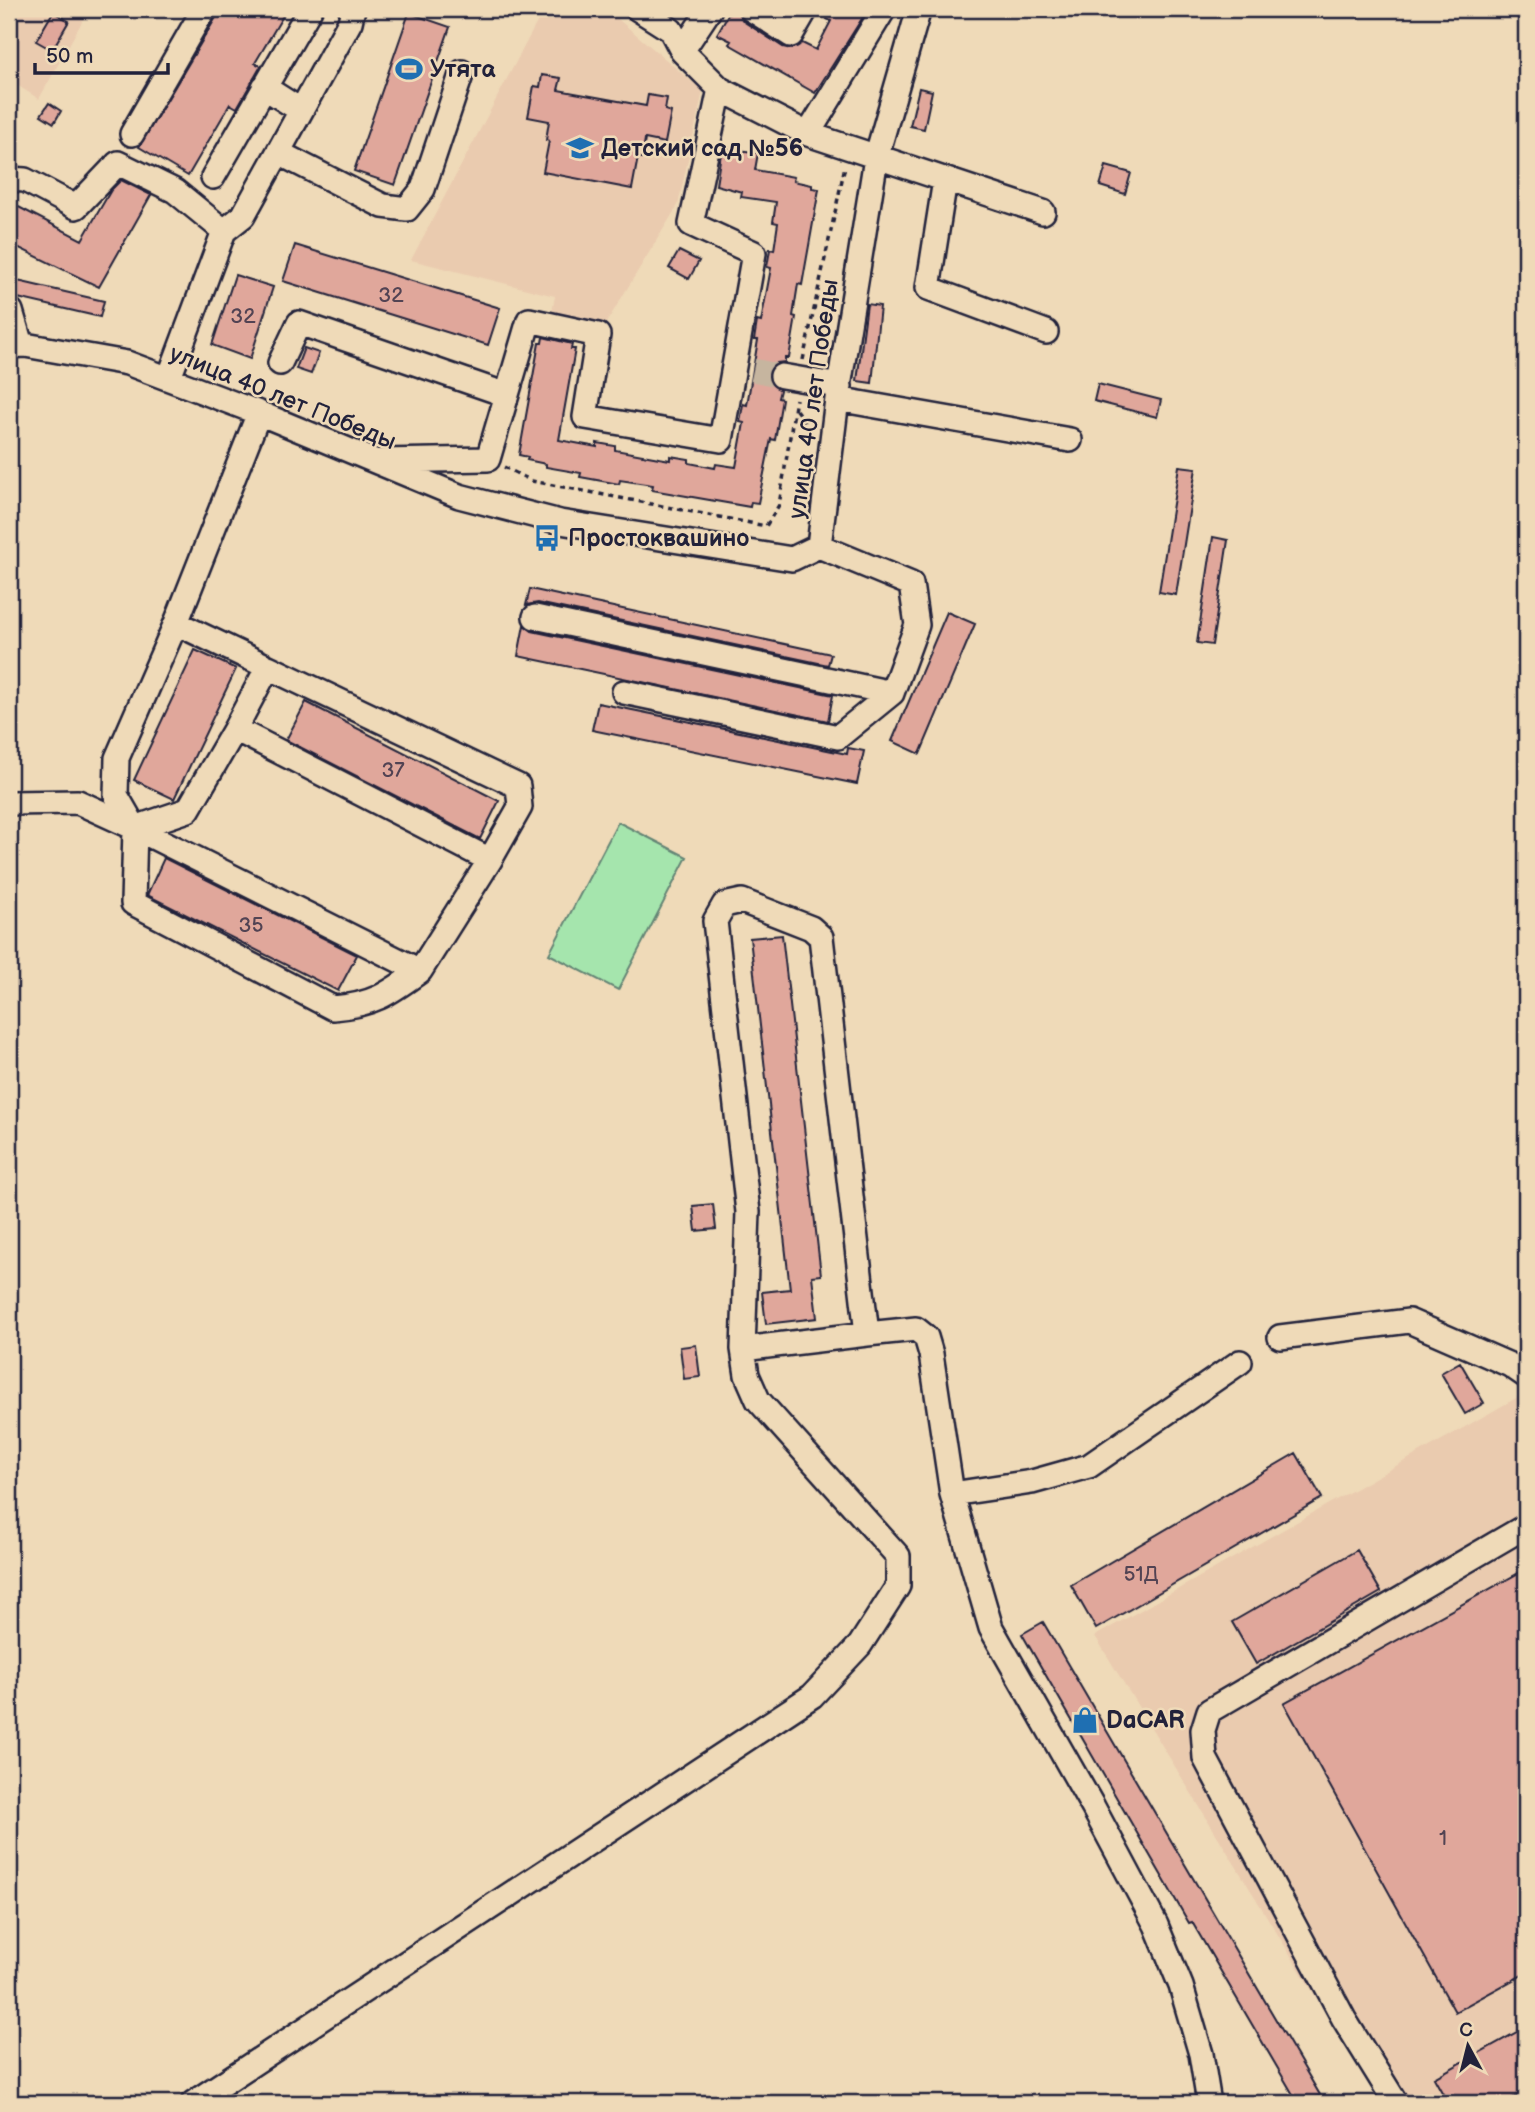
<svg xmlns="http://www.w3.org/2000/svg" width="1535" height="2112" viewBox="0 0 1535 2112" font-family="'Balsamiq Sans',sans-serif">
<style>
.built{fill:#eacbaf}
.green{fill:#a5e5ad;stroke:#648474;stroke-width:2}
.building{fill:#e0a79b;stroke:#22223b;stroke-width:2}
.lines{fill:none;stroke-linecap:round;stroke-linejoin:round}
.minor-tunnel{stroke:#c6b59f;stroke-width:23;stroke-dasharray:23 11;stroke-linecap:butt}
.minor-casing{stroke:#22223b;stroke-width:28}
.path{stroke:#22223b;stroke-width:3.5;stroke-dasharray:5 5;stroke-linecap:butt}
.minor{stroke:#efdab8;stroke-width:23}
.labels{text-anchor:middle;stroke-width:5;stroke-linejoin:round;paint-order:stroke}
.number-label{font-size:21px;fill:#524353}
.poi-label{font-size:24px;font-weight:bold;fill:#22223b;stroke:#efdab8;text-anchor:start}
.street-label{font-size:24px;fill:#22223b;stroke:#efdab8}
</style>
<rect width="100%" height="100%" fill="#efdab8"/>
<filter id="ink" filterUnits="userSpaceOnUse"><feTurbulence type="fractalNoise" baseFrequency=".0143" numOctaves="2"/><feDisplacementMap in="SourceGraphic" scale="14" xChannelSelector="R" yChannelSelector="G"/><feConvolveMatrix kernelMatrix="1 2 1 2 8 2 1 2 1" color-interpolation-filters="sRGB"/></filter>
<g filter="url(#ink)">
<!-- built -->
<path class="built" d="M9 9H89L39 99 9 80Z
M544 9H606L703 91 678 205 605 325 552 313 555 296 411 260Z
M1525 1393 1526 2103H1381L1095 1636Z"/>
<!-- green -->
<path class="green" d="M618 822 687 857 618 990 549 954Z"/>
<!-- building -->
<path class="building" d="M221 9H287L255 63 261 66 237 108 230 104 188 176 139 147Z
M731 9 738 12 743 21 783 47 791 49 802 43 816 50 831 21 827 19 833 9H868L815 93 729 44 731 41 717 34Z
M53 12 69 21 52 50 36 41Z
M409 13 450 27 395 185 354 171Z
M542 75 561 78 558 90 646 106 648 95 667 98 665 110 671 112 665 143 645 139 642 158 638 157 632 189 543 172 549 141 546 140 549 121 528 117 534 86 540 87Z
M919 88 932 91 924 129 910 126Z
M49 103 61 111 54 123 41 115Z
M722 147 758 153 755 170 794 177 793 181 812 185V188L819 189 802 285 798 284 793 316 796 317 789 358H785V362L777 363 768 373 769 381 780 390 778 398 782 399 775 440 771 439 758 503 751 502 750 507 652 490 653 485 620 480 619 484 580 477 581 473 546 467V464L527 460 528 457 519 455 539 343H542L543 337 572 344 571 349H575L559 440 597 447V443L615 446V450L670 460V456L689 459V463L715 468 716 464 736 467 744 423 740 422 743 404 747 405 758 340H754L757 321 761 322 771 268 767 267 770 249 774 250 778 223 773 222 776 202 741 197 742 192 716 185Z
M1106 166 1131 173 1125 194 1100 186Z
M121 180 151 195 99 287 9 243V202L82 240 111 190Z
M295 245 500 308 488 345 283 281Z
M679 251 699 261 689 279 669 268Z
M235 275 273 287 250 359 212 345Z
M9 279 104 301 100 317 9 296Z
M867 304 880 306 872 383 857 381Z
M304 348 319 353 311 374 296 369Z
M1098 384 1161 400 1157 417 1094 401Z
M1179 466 1196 468 1176 595 1159 592Z
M1213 537 1228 540 1212 645 1197 643Z
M530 589 831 654 828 665 538 603 526 605Z
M947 612 975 624 920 754 892 741Z
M524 625 532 631 833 695 828 721 518 656Z
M195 650 236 669 174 799 134 780Z
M306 702 499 801 480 839 286 740Z
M598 703 847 754 848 748 864 751 857 784 592 730Z
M164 858 357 955 338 991 147 895Z
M782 935 821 1275 812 1276 817 1318 766 1324 762 1292 790 1289 750 938Z
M713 1204 716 1229 696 1231 693 1206Z
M696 1345 700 1377 684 1379 680 1347Z
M1460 1362 1484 1403 1465 1414 1441 1373Z
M1296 1453 1322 1498 1096 1629 1071 1585Z
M1357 1550 1381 1592 1256 1664 1232 1622Z
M1526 1569V1973L1455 2012 1284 1703Z
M1043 1622 1320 2095 1306 2103H1298L1192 1922 1189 1923 1022 1634Z
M1526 2027V2091L1504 2103H1448L1434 2078Z"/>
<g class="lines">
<!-- minor-tunnel -->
<path class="minor-tunnel" d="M753 370 782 376"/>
<defs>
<path id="minor" d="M638 9 671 30 682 51 720 89 808 134 1043 212
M751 9 791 35 806 9
M682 51 710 9
M264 87 300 110
M132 134 204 9
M808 134 884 9
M279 153 383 206 407 209 423 189 462 72
M213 177 310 9
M9 179 25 180 76 207 118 163 175 191 224 231
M945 180 928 288 1046 332
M9 310 11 311 21 345
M9 346 25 345 127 363 259 413 459 496 560 522 792 559 819 546 837 399 876 158 919 9
M280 363 299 323 507 395
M782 376 840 386
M169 378 224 231 243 216 350 22 353 9
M837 399 1070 440
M259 413 176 623 117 758 116 795 135 828 133 903 333 1008C373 1005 388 994 420 971
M381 461 488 459 529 320 598 335 585 417 721 440 754 253 691 224 720 89
M535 617 892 693
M176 623 268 667 235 729
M268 667 518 786 520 807 490 860
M624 692 838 737 892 693 917 625 911 584 819 546
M9 803 78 802 135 828 420 971 490 860 235 729 188 810 135 828
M867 1334 916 1329 926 1337 931 1354 952 1494
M1280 1337 1409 1321 1510 1365 1526 1376
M193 2103 812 1696 860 1645 898 1586V1556L758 1400 747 1375 743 1349 748 1212 715 921 724 905 742 901 811 928 821 937 867 1334 743 1349
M1209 2103 1201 2054 1181 1986 1156 1925 1093 1807 991 1628 952 1494 1032 1482 1089 1466 1240 1362
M1396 2103 1344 2019 1205 1758 1203 1730 1209 1711 1526 1526"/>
</defs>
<!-- minor casing -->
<use href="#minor" class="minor-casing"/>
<!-- path -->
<path class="path" d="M803 360 845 166
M796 410 813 433
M504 467 532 481 766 526 779 505 796 399"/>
<!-- minor -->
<use href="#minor" class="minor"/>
</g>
</g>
<!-- icons -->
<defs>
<symbol id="stadium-bare" viewBox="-9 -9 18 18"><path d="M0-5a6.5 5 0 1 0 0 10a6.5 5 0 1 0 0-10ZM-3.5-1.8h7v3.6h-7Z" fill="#1f6fb2" stroke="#efdab8" stroke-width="2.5" paint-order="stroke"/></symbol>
<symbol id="school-bare" viewBox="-9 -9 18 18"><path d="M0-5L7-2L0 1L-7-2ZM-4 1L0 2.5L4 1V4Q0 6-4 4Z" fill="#1f6fb2" stroke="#efdab8" stroke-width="2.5" paint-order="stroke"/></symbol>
<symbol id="bus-bare" viewBox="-9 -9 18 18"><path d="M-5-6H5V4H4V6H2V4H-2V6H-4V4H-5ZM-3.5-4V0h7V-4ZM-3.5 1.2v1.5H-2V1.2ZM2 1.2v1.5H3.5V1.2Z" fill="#1f6fb2" stroke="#efdab8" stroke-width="2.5" paint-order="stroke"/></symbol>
<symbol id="shop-bare" viewBox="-9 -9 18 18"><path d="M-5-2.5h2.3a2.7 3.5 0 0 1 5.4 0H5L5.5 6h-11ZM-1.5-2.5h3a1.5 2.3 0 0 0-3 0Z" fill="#1f6fb2" stroke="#efdab8" stroke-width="2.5" paint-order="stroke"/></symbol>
</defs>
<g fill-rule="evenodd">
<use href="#stadium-bare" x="390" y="50" width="38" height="38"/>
<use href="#school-bare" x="561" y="129" width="38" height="38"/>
<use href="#bus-bare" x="528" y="519" width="38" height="38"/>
<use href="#shop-bare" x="1066" y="1701" width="38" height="38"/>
</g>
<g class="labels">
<!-- number labels -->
<g class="number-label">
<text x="391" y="302">32</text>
<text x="243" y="323">32</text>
<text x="393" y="777">37</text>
<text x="251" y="932">35</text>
<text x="1141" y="1581">51Д</text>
<text x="1443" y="1845">1</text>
</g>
<!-- poi labels -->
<g class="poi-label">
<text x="430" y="77">Утята</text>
<text x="601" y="156">Детский сад №56</text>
<text x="568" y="546">Простоквашино</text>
<text x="1106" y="1728">DaCAR</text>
</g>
<!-- street labels -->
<g class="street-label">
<text transform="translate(283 397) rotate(22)" y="8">улица 40 лет Победы</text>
<text transform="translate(813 399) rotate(-82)" y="8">улица 40 лет Победы</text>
</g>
</g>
<!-- margin -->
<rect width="1535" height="2112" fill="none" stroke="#efdab8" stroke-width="35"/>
<rect x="18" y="18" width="1500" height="2077" fill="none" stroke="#22223b" stroke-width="2.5" filter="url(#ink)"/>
<!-- north arrow -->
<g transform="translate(1468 2046) rotate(353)" stroke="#efdab8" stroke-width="5" paint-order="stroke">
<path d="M0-5L12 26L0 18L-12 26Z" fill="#22223b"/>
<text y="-10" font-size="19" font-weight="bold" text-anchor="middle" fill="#22223b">С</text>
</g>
<!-- scale -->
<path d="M35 63v10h133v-10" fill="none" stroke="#22223b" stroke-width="3.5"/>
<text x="46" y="63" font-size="21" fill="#22223b" stroke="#efdab8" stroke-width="5" paint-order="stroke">50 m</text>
</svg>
